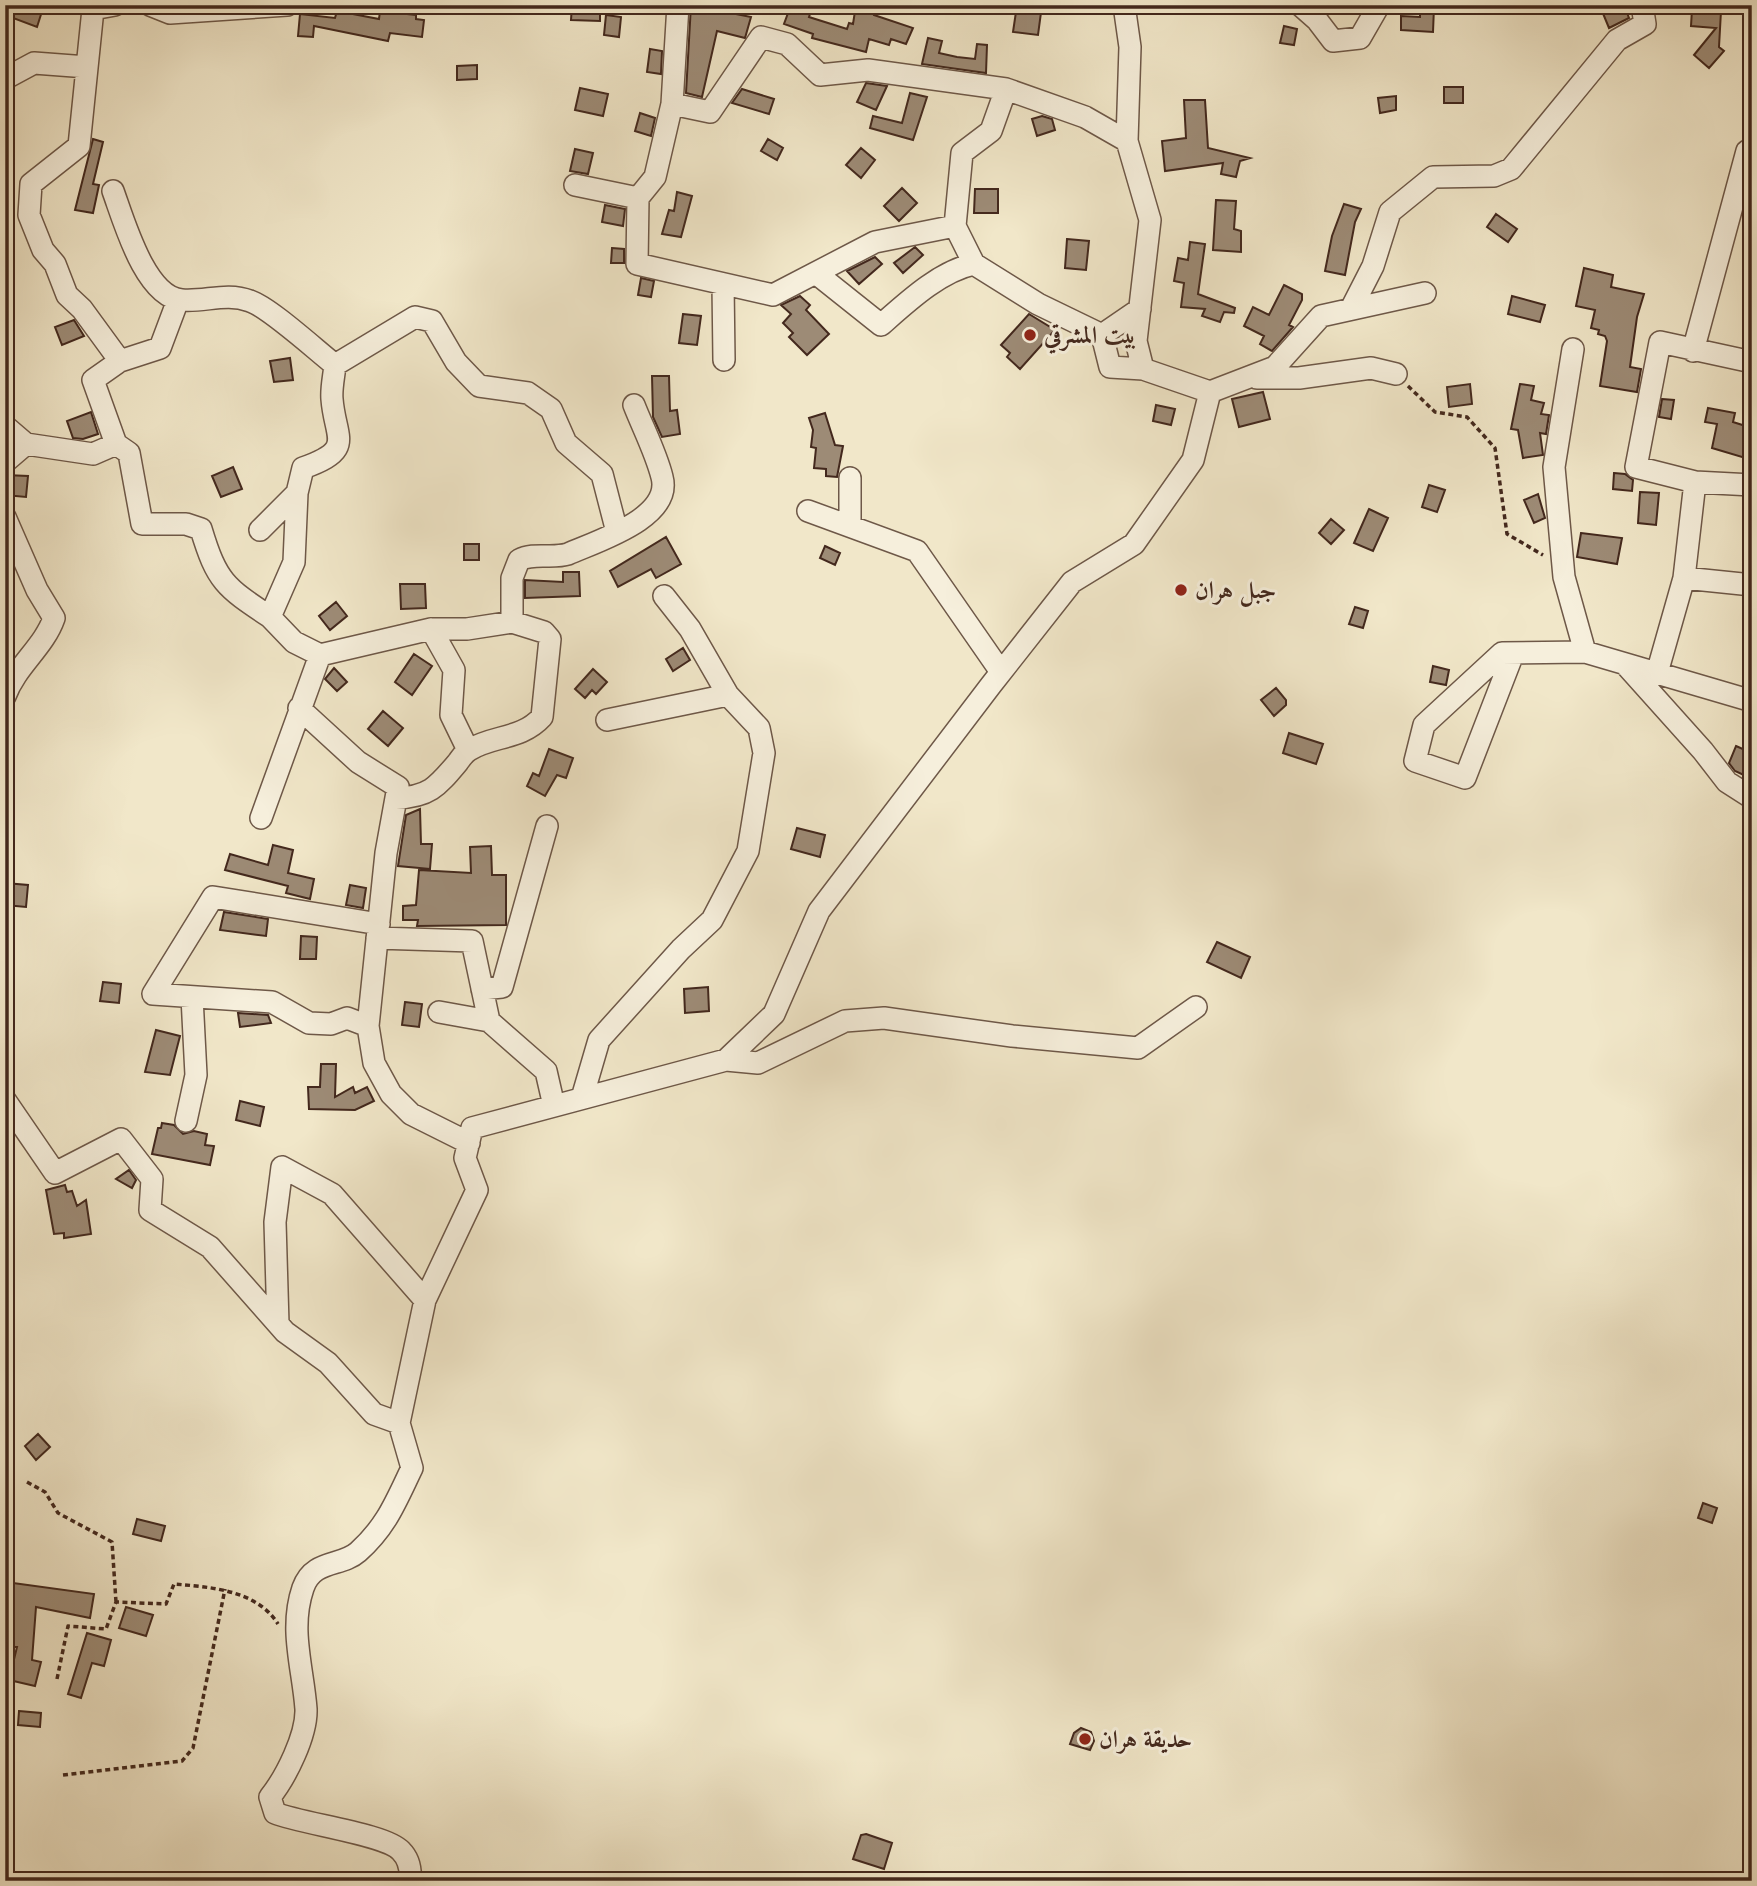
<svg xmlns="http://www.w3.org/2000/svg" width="1757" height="1886" viewBox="0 0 1757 1886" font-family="Cardo,Amiri,serif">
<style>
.building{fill:#9d8b76;stroke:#43281d;stroke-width:2}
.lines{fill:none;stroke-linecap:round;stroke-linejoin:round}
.minor-casing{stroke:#6e5848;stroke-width:24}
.path{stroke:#43281d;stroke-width:3.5;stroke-dasharray:5 3.5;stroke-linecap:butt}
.minor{stroke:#f6efdc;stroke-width:21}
.poi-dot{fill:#8f2418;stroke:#f6efdc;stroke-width:2.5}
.labels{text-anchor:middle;stroke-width:6;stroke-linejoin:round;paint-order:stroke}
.poi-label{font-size:24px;font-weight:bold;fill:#43281d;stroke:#f6efdc;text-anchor:start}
</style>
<rect width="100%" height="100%" fill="#f1e7c9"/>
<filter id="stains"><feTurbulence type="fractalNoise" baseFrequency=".00286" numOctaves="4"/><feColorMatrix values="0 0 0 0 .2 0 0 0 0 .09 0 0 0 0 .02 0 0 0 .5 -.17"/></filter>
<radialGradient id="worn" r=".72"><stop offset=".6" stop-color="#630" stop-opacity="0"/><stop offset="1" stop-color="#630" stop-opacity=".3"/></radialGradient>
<!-- building -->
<path class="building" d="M18 5H44L37 27 13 18Z
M572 5H600V21L571 20Z
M691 5 751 17 745 38 717 31 702 97 686 93Z
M791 5 812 8 809 17 847 29 849 23 853 24 856 5H875L874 15 913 28 906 44 891 39 889 45 869 39 866 52 812 38 813 34 784 24Z
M1017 5H1042L1038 35 1013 32Z
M1617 5H1624L1629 18 1609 28 1602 11Z
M1420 6 1434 7 1433 32 1401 30V16L1420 17Z
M1692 9 1721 11 1719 47 1724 51 1709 68 1694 55 1716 28 1691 26Z
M337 11 379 19 380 11 416 15V19L424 20 422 37 390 33 388 41 314 26 313 37 298 36 300 14 335 18Z
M606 15 621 17 619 37 604 35Z
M1284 26 1297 29 1294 45 1280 43Z
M928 38 942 41 939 53 957 57 975 59 977 44 987 45 986 73 922 64Z
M650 49 662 51 661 74 647 72Z
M477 65V79L457 80V66Z
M866 83 887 86 876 110 857 102Z
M1444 87H1463V103H1444Z
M580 88 608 94 603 116 575 110Z
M742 89 774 99 769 114 732 103Z
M910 93 927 97 913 140 870 128 873 116 902 123Z
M1396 96V110L1380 113 1378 98Z
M1184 100H1205L1208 148 1250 158 1240 161 1236 177 1221 174 1223 163 1165 171 1162 141 1186 138Z
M640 113 655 118 651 136 635 131Z
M1042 116 1052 119 1055 130 1037 136 1032 119Z
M93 139 103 142 93 184 99 185 93 213 75 210Z
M768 139 783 148 777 160 761 151Z
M861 148 875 160 861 178 846 165Z
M575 149 593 153 588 174 570 171Z
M902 188 917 203 899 221 884 206Z
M975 189H998V213H974Z
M677 192 692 196 681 237 662 234 669 210 674 211Z
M1216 200 1236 201 1234 229 1241 231V252L1213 250Z
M1344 204 1361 209 1355 222 1345 275 1325 271 1332 236Z
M605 205 625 209 623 226 602 222Z
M1496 214 1517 229 1508 242 1487 227Z
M1067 239 1089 241 1086 270 1065 268Z
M1190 242 1205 244 1198 294 1235 308 1234 313 1224 312 1220 322 1202 316 1205 309 1181 307 1184 283 1174 281 1178 258 1188 260Z
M915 247 923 255 903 273 894 263Z
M612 248 624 249V263H611Z
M875 257 882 264 859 284 847 271Z
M1584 268 1613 275 1611 287 1644 294 1637 317 1630 367 1641 369 1637 392 1600 386 1607 341 1605 336 1598 334 1599 330 1591 328 1595 310 1576 306Z
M641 278 654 281 651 297 638 295Z
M1284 285 1302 294V300L1289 325 1293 327 1272 351 1260 344 1264 336 1244 326 1253 307 1269 315Z
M800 296 810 305 806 310 829 334 807 355 789 337 793 333 783 323 791 314 781 305Z
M1512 296 1545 305 1540 322 1508 314Z
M683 314 701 316 697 345 679 343Z
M1029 314 1055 330 1020 369 1007 357 1010 353 1001 345Z
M74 320 84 336 62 345 55 327Z
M290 358 293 380 274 382 270 361Z
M652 376H669L670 411 677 410 680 434 662 437 653 417Z
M1470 384 1472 404 1449 407 1447 387Z
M1520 384 1534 386 1531 400 1544 403 1541 414 1549 415 1546 434 1540 433 1543 455 1523 458 1518 430 1511 429Z
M1263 392 1270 419 1239 427 1232 399Z
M1662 399 1674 400 1671 419 1659 417Z
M1156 405 1175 409 1171 425 1153 421Z
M1708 408 1735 413 1733 422 1752 428V460L1712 448 1717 424 1705 422Z
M91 412 98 434 83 439 73 438 67 421Z
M825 413 835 445 843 446 837 477 826 476V469L814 468 816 448 811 447 813 430 809 418Z
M233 467 242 489 221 497 212 476Z
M1614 473 1625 474 1633 480 1632 491 1613 489Z
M5 475 28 476 26 497 5 495Z
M1429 485 1445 490 1437 512 1422 507Z
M1640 492 1659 493 1656 525 1638 523Z
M1538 494 1545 518 1534 523 1524 500Z
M1369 509 1388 518 1373 551 1354 543Z
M1331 519 1344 530 1331 544 1319 533Z
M1581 533 1622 538 1617 564 1577 557Z
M666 537 681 564 656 578 651 569 618 587 610 571Z
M464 544H479V560H464Z
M825 546 840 553 835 565 820 558Z
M563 572H579L580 596 525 598V580L563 582Z
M400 584H425L426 608 401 609Z
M336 602 347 616 330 630 319 616Z
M1355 607 1368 611 1363 628 1349 624Z
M683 648 690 660 673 671 666 659Z
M414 654 432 666 412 695 395 682Z
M1433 666 1449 670 1446 685 1430 682Z
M334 668 347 682 337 691 325 679Z
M593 669 607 682 596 694 592 690 585 698 575 689Z
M1276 688 1286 700V705L1274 716 1261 700Z
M383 711 403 728 388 746 368 729Z
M1289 733 1323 744 1316 764 1283 753Z
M1736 746 1752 753 1746 776 1735 771 1729 763Z
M549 749 573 758 566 778 557 775 545 796 527 786 533 773 539 776Z
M420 809 421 844H432L430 869 398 866 406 815Z
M797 828 825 835 820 857 791 849Z
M273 845 293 850 288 873 314 879 310 899 286 893 288 886 225 870 230 854 268 865Z
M491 846 492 875H506V925L417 926 418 920H403V906L416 905 419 870 471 873 470 847Z
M5 883 28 885 26 907 5 905Z
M350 885 366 888 363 908 346 905Z
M224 912 268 919 266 936 220 930Z
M301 936 317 937 316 959H300Z
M1217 942 1250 957 1241 978 1207 962Z
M103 982 121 984 119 1003 100 1001Z
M708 987 709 1011 685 1013 684 989Z
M405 1002 422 1004 419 1027 402 1025Z
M238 1013 268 1015 271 1023 240 1027Z
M156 1030 180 1036 170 1075 145 1072Z
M321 1064H336L335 1097 353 1087 355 1093 367 1087 374 1101 355 1110 309 1109 308 1087H320Z
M240 1101 264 1107 260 1126 236 1120Z
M162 1123 174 1125 183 1134 194 1131 207 1134 205 1145 214 1146 210 1165 152 1154 158 1128H161Z
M129 1170 136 1180 132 1188 116 1179Z
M65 1185 67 1192 72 1191 77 1206 86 1200 91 1234 64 1238V1233L54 1234 46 1190Z
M38 1434 50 1447 36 1460 25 1446Z
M1703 1503 1717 1508 1712 1523 1698 1518Z
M137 1519 165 1526 161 1541 133 1534Z
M13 1583 94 1594 90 1618 36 1607 32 1660 41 1662 35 1686 9 1680 17 1647H5V1615L9 1616Z
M126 1607 153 1615 146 1636 119 1628Z
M87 1633 111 1640 104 1666 92 1663 81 1698 68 1694Z
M19 1711 41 1713 40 1727 18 1725Z
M1081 1728 1091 1732 1094 1741 1090 1750 1070 1744 1074 1733Z
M866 1834 892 1843 884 1869 853 1859 861 1835Z"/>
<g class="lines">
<defs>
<path id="minor" d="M115 5 93 9 79 146 31 184 29 215 43 250 55 264 67 295 82 309 120 361 160 348 178 300
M150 5 170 13 287 5
M678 5 672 104 655 177 638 198 637 264 773 295 875 242 955 226
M1300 5 1317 20 1333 41 1360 38 1379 5
M8 77 34 63 87 67
M672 104 710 112 761 37 787 44 820 75 868 70 1006 89 1085 117 1127 141
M575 185 638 198
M113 191C124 221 145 297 182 300 206 302 226 292 250 301 269 307 317 351 335 365L415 317 432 321 456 362 479 386 528 393 551 409 566 443 602 474 617 532
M974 264 955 226 962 153 991 131 1006 89
M817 274 881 325C907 302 940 271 974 264L1038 304 1102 335 1110 367 1143 369
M723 284 724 360
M1351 309 1373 266 1390 212 1433 177 1494 176 1511 169 1617 40 1645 24 1642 5
M1102 335 1140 309
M1573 349 1554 467 1564 577 1585 652
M1693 351 1747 151 1752 153
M1752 362 1660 342 1636 467 1695 482 1752 485
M335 365C334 376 331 388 332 399 335 439 356 449 303 468L297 493 294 562 270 617 294 642 320 655 431 629H467L512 622 544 632 550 639 542 717C521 740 493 735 469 750 464 753 461 758 458 762 437 787 429 797 396 798
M1257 378H1299L1371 368 1396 374
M1210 392 1275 367 1321 316 1425 293
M5 426 26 444 93 454 116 444 129 453 142 524H186L201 529C217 582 225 587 270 617
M116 444 93 380 120 361
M5 462 26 444
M850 478V526
M808 511 917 551 1001 672
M5 517 37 590 54 618C44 647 16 666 5 696
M260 530 297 493
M1684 578 1752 585
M512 622V578L519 560C534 552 552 559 568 554 597 541 673 518 662 477 656 453 643 428 634 405
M431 629 454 670 451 715 468 750
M1513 654 1465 778 1415 761 1424 725 1502 653 1585 652 1752 701
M1625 664 1703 751 1727 782 1752 798
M1657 673 1684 578 1695 482
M299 708 358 762 398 787 386 853 368 1026 374 1063 391 1094 411 1114 469 1143
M607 720 728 695
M261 818 320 655
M377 938 472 941 489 1021 546 1071 554 1106
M482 989 502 987 547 826
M439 1012 489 1021
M368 1026 347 1018 331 1024 309 1023 272 1002 153 994 213 897 379 924
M726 1060 758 1063 845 1021 884 1018 1012 1036 1138 1048 1196 1007
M582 1098 599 1040 681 949 712 920 748 851 764 753 759 728 728 695 690 629 664 596
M5 1100 55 1173 121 1139 152 1179 150 1210 210 1247 285 1332 328 1363 374 1414 399 1423
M186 1121 196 1075 192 997
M278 1324 275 1222 282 1167 332 1194 425 1300
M410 1881C411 1870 409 1859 401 1851 386 1834 302 1824 275 1813L270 1797C286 1777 307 1735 306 1709 303 1668 289 1629 303 1588 313 1559 341 1567 358 1552 387 1526 396 1501 412 1468L399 1423 425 1300 477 1190 465 1158 472 1128 726 1060 774 1014 819 911 991 685 1072 582 1134 544 1193 460 1210 392 1143 369 1136 341 1150 220 1127 141 1130 47 1124 5"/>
</defs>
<!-- minor casing -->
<use href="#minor" class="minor-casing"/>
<!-- path -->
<path class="path" d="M1408 386 1435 412 1467 417 1495 448 1507 534 1543 555
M27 1482 45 1492 58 1513 112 1542 116 1602
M57 1679 68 1626 106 1629 116 1602 166 1604 174 1584C210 1587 257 1590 278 1624
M63 1775 182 1761 193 1748 225 1589"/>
<!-- minor -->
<use href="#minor" class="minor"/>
</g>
<!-- markers -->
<g class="poi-dot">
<circle cx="1030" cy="335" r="7"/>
<circle cx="1181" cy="590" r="7"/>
<circle cx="1085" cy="1739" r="7"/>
</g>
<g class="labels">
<!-- poi labels -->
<g class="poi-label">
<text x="1044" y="343">بيت المشرقي</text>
<text x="1195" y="598">جبل هران</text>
<text x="1099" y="1747">حديقة هران</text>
</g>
</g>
<!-- margin -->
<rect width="1757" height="1886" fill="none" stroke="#f1e7c9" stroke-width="28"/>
<rect x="7" y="7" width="1743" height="1872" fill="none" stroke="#43281d" stroke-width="3.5"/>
<rect x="14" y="14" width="1729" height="1858" fill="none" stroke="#43281d" stroke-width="2"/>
<rect width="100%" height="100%" filter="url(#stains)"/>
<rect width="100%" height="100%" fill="url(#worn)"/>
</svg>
